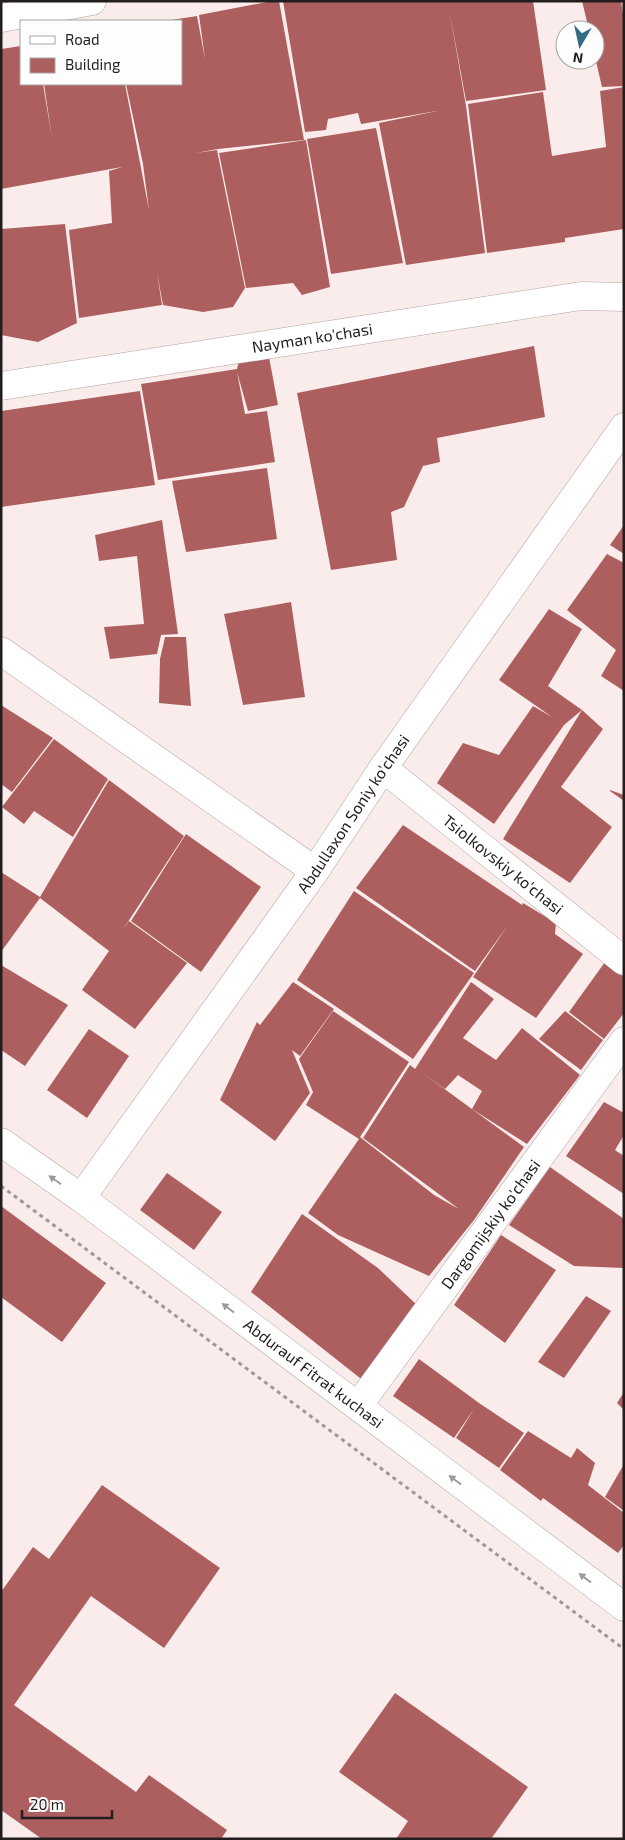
<svg xmlns="http://www.w3.org/2000/svg" width="625" height="1840" viewBox="0 0 625 1840" font-family="'Exo 2',sans-serif">
<style>
.building{fill:#ad5f5f}
.lines{fill:none;stroke-linecap:round;stroke-linejoin:round}
.minor-casing{stroke:#b0a3a3;stroke-width:29}
.path{stroke:#a29797;stroke-width:3;stroke-dasharray:4 4;stroke-linecap:butt}
.minor{stroke:#fff;stroke-width:28}
.oneway{fill:#9c9a9a}
.labels{text-anchor:middle;stroke-width:4;stroke-linejoin:round;paint-order:stroke}
.street-label{font-size:16px;fill:#231e1e;stroke:#fdfdfd}
</style>
<rect width="100%" height="100%" fill="#fbecec"/>
<!-- building -->
<path class="building" d="M272 1H279L304 140 218 149 196 153 217 150 245 288 233 307 203 312 163 305 157 273 162 305 79 318 69 230 112 223 109 171 122 167 1 189V49L21 46V84H43L52 138 44 84H125L149 210 143 164 126 84H181V21L171 20 197 16 205 59 199 15Z
M283 1H533L546 90 466 101 449 8 466 106 485 253 406 265 379 123 437 111 361 124 358 113 328 119 326 130 305 132Z
M582 1H621L624 21V86L602 87 595 57V30H589Z
M624 87V229L565 238V242L487 253 468 104 543 92 552 156 606 147 600 91Z
M376 128 403 263 331 274 307 139Z
M306 140 330 287 302 295 293 283 246 288 219 153Z
M65 224 77 323 38 342 1 335V229Z
M534 346 545 417 437 438 440 462 423 466 404 507 391 512 397 560 331 570 297 393Z
M269 357 278 405 248 411 237 372 245 414 267 411 275 462 158 480 141 384 237 369 239 361Z
M140 391 155 485 1 507V411Z
M267 468 277 539 186 552 172 481Z
M162 520 178 634 161 635 157 654 110 659 104 627 144 624 137 556 99 561 95 535Z
M624 525V554L610 545Z
M607 554 624 563V691L601 676 616 650 567 610Z
M291 602 305 697 243 705 224 614Z
M549 609 582 629 548 686 582 710 564 725 494 824 437 783 463 743 499 755 533 706 552 717 499 680Z
M165 637H186L191 706 159 703 160 659Z
M1 705 53 738 12 792 1 784Z
M582 710 603 729 561 787 612 827 570 883 503 839Z
M54 739 108 779 73 837 34 811 24 824 2 807Z
M109 780 184 836 122 931 129 921 187 963 135 1029 82 990 109 951 40 898 1 952V872L40 897Z
M610 790 624 795V801L610 791Z
M403 825 522 905 523 903 556 923 555 934 583 954 536 1018 473 977 508 925 475 971 356 888Z
M186 834 261 887 201 972 131 921Z
M354 891 474 973 413 1059 297 980Z
M605 962 624 977V1013L604 1039 569 1012Z
M1 965 68 1005 25 1066 1 1050Z
M293 982 334 1009 300 1056 292 1050 310 1093 275 1141 220 1100 257 1022 260 1025Z
M471 982 494 999 463 1038 496 1060 522 1028 580 1075 527 1144 472 1109 482 1091 458 1075 445 1089 417 1069 524 1147 474 1220 429 1276 338 1235 308 1213 359 1139 306 1105 313 1092 299 1059 333 1011 409 1062 360 1137 434 1195 459 1209 363 1138 410 1065 415 1069Z
M565 1011 603 1040 581 1070 539 1039Z
M89 1029 129 1056 87 1118 47 1090Z
M604 1102 624 1113V1135L615 1150 624 1156V1194L566 1156Z
M550 1167 624 1219V1268L574 1266 509 1225Z
M167 1173 222 1212 194 1250 140 1210Z
M1 1206 106 1283 62 1342 1 1297Z
M302 1214 378 1268 419 1307 365 1382 251 1292Z
M501 1235 556 1270 505 1343 454 1305Z
M586 1296 611 1311 564 1378 538 1362Z
M419 1359 479 1403 524 1433 499 1468 456 1438 474 1409 454 1438 393 1396Z
M624 1392V1410L617 1403Z
M528 1431 571 1458 577 1448 595 1463 588 1485 624 1513V1545L618 1553 543 1498 541 1501 500 1470Z
M624 1464V1511L605 1497Z
M102 1485 220 1568 164 1648 91 1596 14 1705 136 1792 149 1775 227 1830 221 1839H42L1 1810V1592L33 1547 49 1559Z
M395 1693 528 1787 491 1839H396L408 1821 339 1772Z"/>
<g class="lines">
<defs>
<g id="minor">
<path d="M1 18 92 1"/>
<path id="s1" d="M1 386 581 296 624 297"/>
<path d="M1 651 315 871"/>
<path id="s2" d="M383 768 624 961"/>
<path id="s3" d="M1 1142 81 1198 624 1607"/>
<path id="s4" d="M81 1198 315 871 383 768 624 427"/>
<path id="s5" d="M358 1406 624 1041"/>
</g>
</defs>
<!-- minor casing -->
<use href="#minor" class="minor-casing"/>
<!-- path -->
<path class="path" d="M1 1186 624 1649"/>
<!-- minor -->
<use href="#minor" class="minor"/>
</g>
<!-- one-way arrows -->
<defs><path id="oneway-solid" d="M-6-.8H1V-3.2L6.5 0L1 3.2V.8H-6Z" transform="scale(1.25)"/></defs>
<g class="oneway">
<use href="#oneway-solid" transform="translate(55 1180) rotate(-145)"/>
<use href="#oneway-solid" transform="translate(228 1308) rotate(-143)"/>
<use href="#oneway-solid" transform="translate(455 1480) rotate(-143)"/>
<use href="#oneway-solid" transform="translate(585 1578) rotate(-143)"/>
</g>
<g class="labels">
<!-- street labels -->
<g class="street-label">
<text dy="6" stroke="none"><textPath href="#s1" startOffset="315">Nayman ko'chasi</textPath></text>
<text dy="6" stroke="none"><textPath href="#s4" startOffset="471">Abdullaxon Soniy ko'chasi</textPath></text>
<text dy="6" stroke="none"><textPath href="#s2" startOffset="154">Tsiolkovskiy ko'chasi</textPath></text>
<text dy="6" stroke="none"><textPath href="#s5" startOffset="225">Dargomijskiy ko'chasi</textPath></text>
<text dy="6" stroke="none"><textPath href="#s3" startOffset="389">Abdurauf Fitrat kuchasi</textPath></text>
</g>
</g>
<!-- border -->
<rect width="625" height="1840" fill="none" stroke="#231e1e" stroke-width="5"/>
<!-- legend -->
<rect x="20" y="20" width="162" height="65" fill="#fdfdfd" stroke="#a6a4a4"/>
<rect x="30" y="36" width="25" height="8" fill="#ffffff" stroke="#a6a4a4"/>
<text x="65" y="45" font-size="15" fill="#231e1e">Road</text>
<rect x="30" y="58" width="25" height="15" fill="#ad5f5f" stroke="#a6a4a4"/>
<text x="65" y="70" font-size="15" fill="#231e1e">Building</text>
<!-- north arrow -->
<g transform="translate(580 45) rotate(189)"><circle r="24" fill="#fdfdfd" stroke="#a6a4a4"/>
<path d="M0-4L9 19L0 12L-9 19Z" fill="#346c86"/>
<text y="-8" font-size="14" font-weight="bold" text-anchor="middle" fill="#231e1e">N</text>
</g>
<!-- scale -->
<path d="M22 1810v8h90v-8" fill="none" stroke="#231e1e" stroke-width="2.5"/>
<text x="30" y="1810" font-size="15" fill="#231e1e" stroke="#fdfdfd" stroke-width="4" paint-order="stroke">20 m</text>
</svg>
